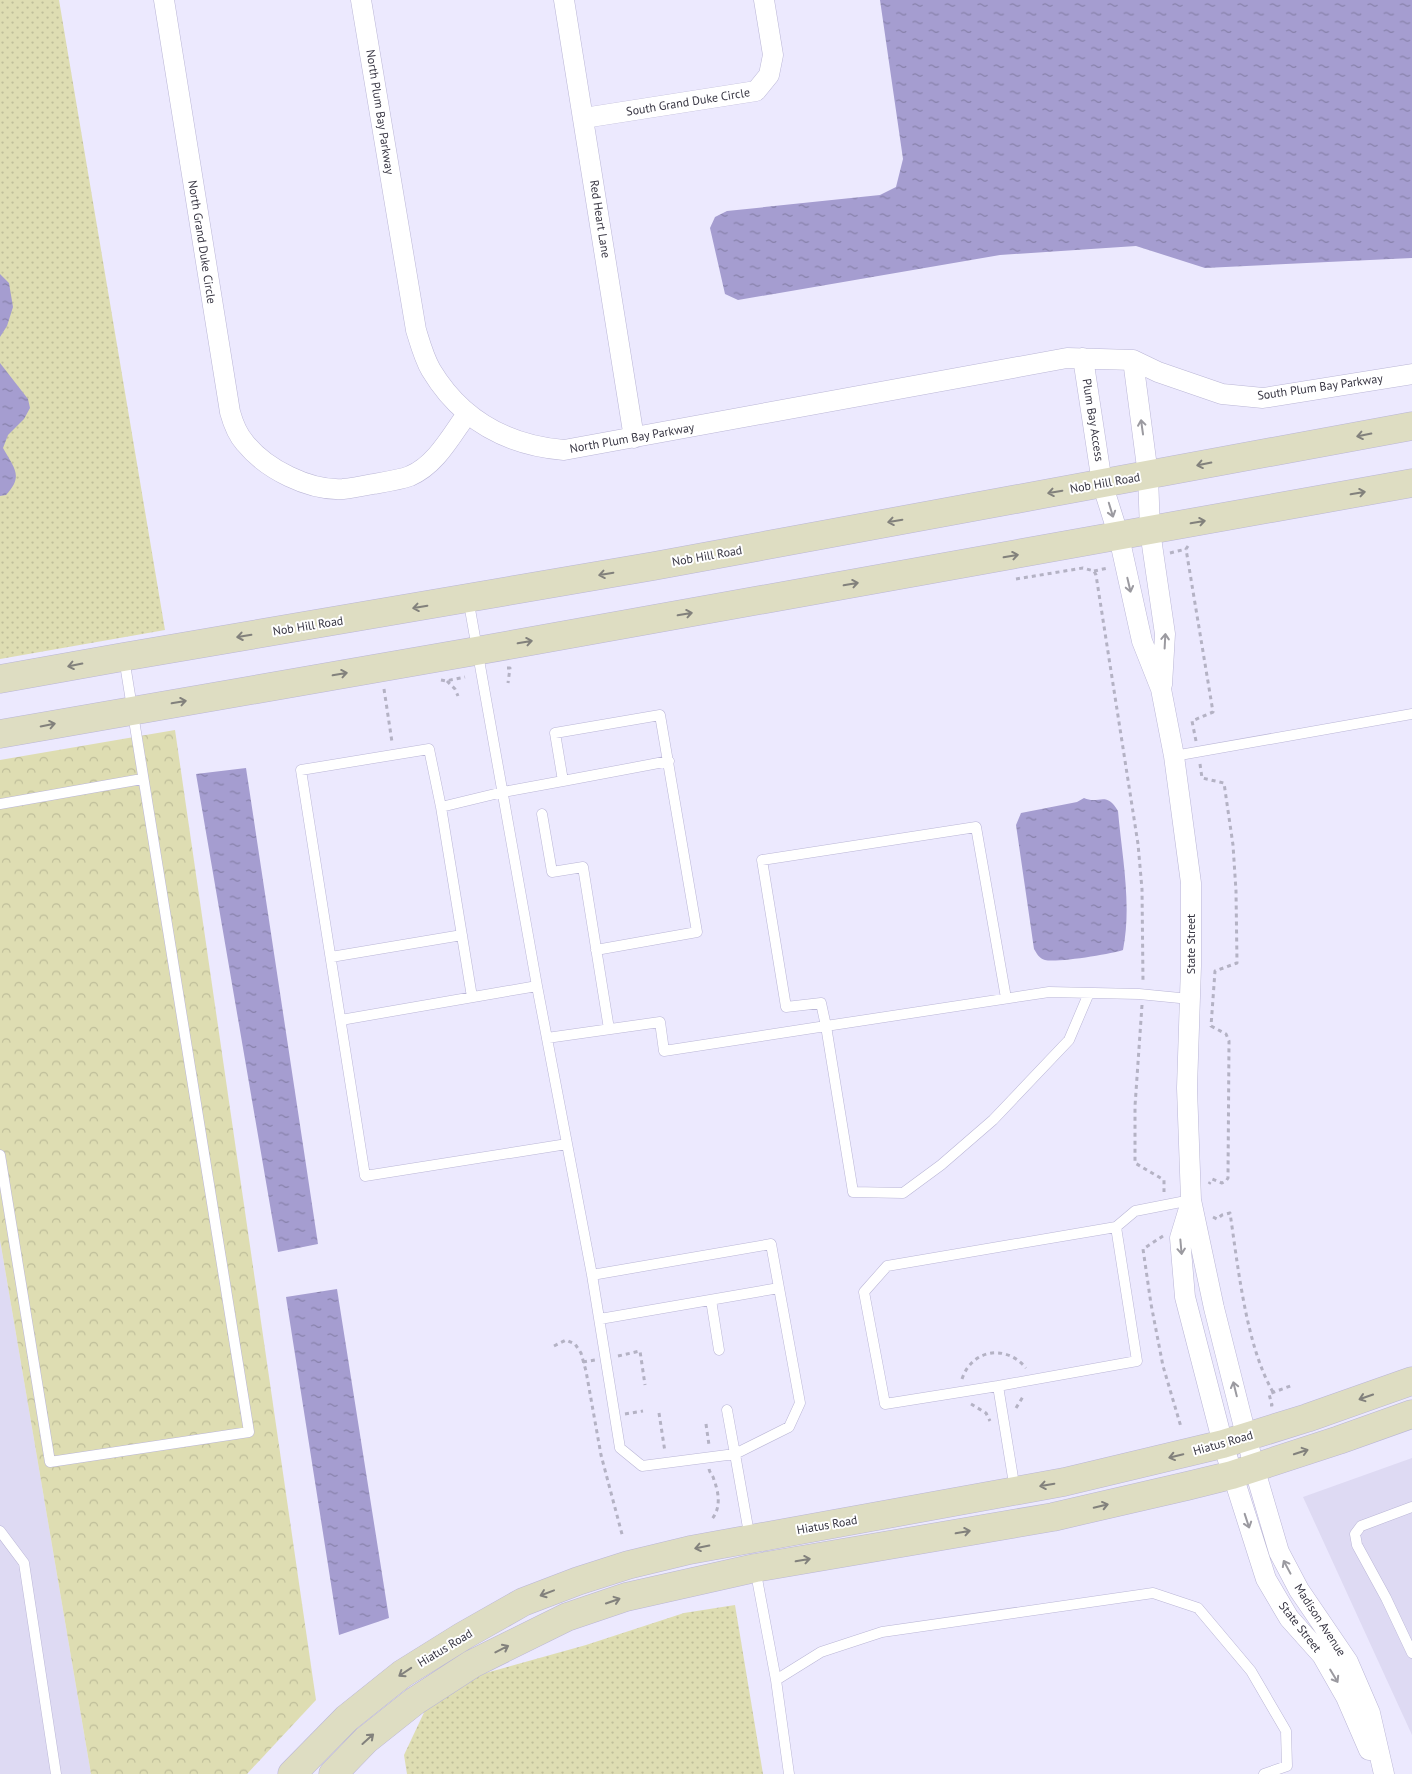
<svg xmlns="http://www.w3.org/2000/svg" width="1412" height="1774" viewBox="0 0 1412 1774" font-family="'PT Sans',sans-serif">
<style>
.built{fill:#dedaf3}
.grass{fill:url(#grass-dots)}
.forest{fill:url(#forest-crowns)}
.water{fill:url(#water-ripples)}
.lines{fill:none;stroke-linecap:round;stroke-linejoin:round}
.lane-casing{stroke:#bab6d6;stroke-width:11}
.street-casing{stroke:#bab6d6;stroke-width:21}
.secondary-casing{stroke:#bab6d6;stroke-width:29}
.path{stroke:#b4b2c4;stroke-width:3;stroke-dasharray:4 4;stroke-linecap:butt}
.lane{stroke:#fff;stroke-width:10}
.street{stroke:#fff;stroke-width:20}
.secondary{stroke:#deddc2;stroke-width:28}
.oneway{stroke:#9b9aa0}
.oneway2{stroke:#82817c}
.labels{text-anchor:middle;stroke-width:4;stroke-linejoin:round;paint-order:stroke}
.street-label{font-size:12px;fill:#373542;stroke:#fff}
</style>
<defs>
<pattern id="grass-dots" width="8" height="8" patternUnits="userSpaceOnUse" patternTransform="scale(1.25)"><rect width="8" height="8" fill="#deddb2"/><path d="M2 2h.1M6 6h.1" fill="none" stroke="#bfbe9a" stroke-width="1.8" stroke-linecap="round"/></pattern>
<pattern id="forest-crowns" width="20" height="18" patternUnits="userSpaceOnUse" patternTransform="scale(1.25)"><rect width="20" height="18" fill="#deddb2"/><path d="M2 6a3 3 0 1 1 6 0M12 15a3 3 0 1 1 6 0" fill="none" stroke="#bfbe9a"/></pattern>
<pattern id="water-ripples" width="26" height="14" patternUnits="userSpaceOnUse" patternTransform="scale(1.25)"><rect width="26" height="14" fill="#a59dd0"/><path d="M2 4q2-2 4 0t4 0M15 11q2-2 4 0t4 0" fill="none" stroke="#8781aa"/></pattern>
</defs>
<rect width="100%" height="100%" fill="#ece9fe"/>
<!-- built -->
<path class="built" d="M0 1240 91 1774H0Z
M1412 1458V1735L1303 1497Z"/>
<!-- grass -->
<path class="grass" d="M0 0H59L165 630 0 659Z
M735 1605 763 1774H407L404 1755 436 1687 586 1645 684 1613Z"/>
<!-- forest -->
<path class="forest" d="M175 730 316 1700 247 1774H91L0 1240V760Z"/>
<!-- water -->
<path class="water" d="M880 0H1412V258L1205 268 1136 246 1000 255 738 300 725 294 710 228 715 217 727 211 880 195 896 187 903 159Z
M0 274 9 283 13 307 7 326 0 337Z
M0 363 28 399 30 408 24 419 8 435 3 448C14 468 24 476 6 495L0 496Z
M246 768 318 1244 278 1252 196 774Z
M1084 798C1099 805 1106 790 1118 811 1122 857 1132 904 1123 950 1112 954 1056 963 1045 960 1039 958 1037 954 1034 949L1016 825 1021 813 1077 802Z
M337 1289 389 1618 339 1635 286 1297Z"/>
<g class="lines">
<defs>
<path id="lane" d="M468 598 537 986 592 1275 620 1448 642 1466 735 1454 750 1539
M1174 756 1412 714
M563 781 669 761
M0 804 142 779
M441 807 472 997
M542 814 552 872 583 867 609 1029
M331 957 462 935
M1089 993 1069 1040 993 1120 941 1165 903 1193 853 1192 826 1026 1049 992 1139 994 1190 999
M341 1020 537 986
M547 1038 660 1022 664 1051 826 1026 821 1003 786 1007 762 860 976 827 1006 998
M567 1144 365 1176 301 770 429 749 441 807 503 792 563 781 555 733 660 715 697 932 596 950
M0 1155 50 1462 249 1432 124 658
M592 1275 771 1244 800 1403 789 1427 735 1454 727 1410
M711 1300 719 1350
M600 1319 779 1288
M998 1386 1137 1361 1116 1227
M1015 1490 998 1386 885 1404 864 1292 887 1266 1116 1227 1135 1211 1191 1200
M1412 1507 1361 1526 1355 1534 1357 1545 1386 1598 1412 1653
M0 1531 24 1563 56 1774
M755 1568 776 1680 789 1774
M776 1680 821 1652 882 1632 1153 1593 1198 1608 1251 1671 1286 1731 1287 1766 1264 1774"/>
<path id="street" d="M164 0 230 412C233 423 237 434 245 443 266 469 309 491 343 489 353 488 363 486 373 484 385 482 399 480 410 476 436 465 451 436 467 414
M361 0 416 330C420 343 424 358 431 370 461 420 506 445 564 450L1067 358 1133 360 1158 372 1222 394 1263 398 1412 374
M564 0 634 438
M584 118 756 91 769 75 773 55 764 0
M1083 358 1102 483 1119 537 1142 641 1161 689 1174 756 1191 883V966L1187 1088 1191 1200 1214 1308 1254 1467 1279 1552 1299 1590 1348 1662 1370 1713 1384 1774
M1133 360 1148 475 1150 531 1165 634 1162 685
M1191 1202 1180 1238 1185 1297 1223 1444 1266 1579 1289 1618 1322 1655 1346 1697 1369 1750"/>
<path id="secondary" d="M0 679 123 657 654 566 1412 426
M0 734C158 705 317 679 476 651 788 597 1100 540 1412 483
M292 1774 347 1718 402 1674 463 1636 523 1602 578 1581 628 1565 690 1550 1064 1482 1223 1444 1307 1418 1412 1381
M333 1774 366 1740 415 1701 472 1664 567 1617 626 1597 755 1568 1053 1517 1187 1486 1232 1475 1339 1440 1412 1414"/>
</defs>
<!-- lane casing -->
<use href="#lane" class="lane-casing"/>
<!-- street casing -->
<use href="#street" class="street-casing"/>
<!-- secondary casing -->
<use href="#secondary" class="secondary-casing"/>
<!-- path -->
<path class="path" d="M1188 546 1186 549 1213 712 1192 721 1196 741
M1170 553 1186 549
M1094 571 1108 568
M1016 579 1083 568 1094 571 1096 575 1138 844 1142 889 1143 981
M507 668H510L508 683
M441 680 446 681 465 677
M447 681 455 689 458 696
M384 689 392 742
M1200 764 1202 778 1224 783 1233 845 1236 891 1237 963 1215 971 1211 1026 1226 1034 1229 1041 1228 1178 1226 1181 1222 1183 1212 1179 1209 1184
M1142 1005 1135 1106V1163L1164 1180V1192
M1213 1217 1217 1219 1222 1215 1230 1213C1238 1266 1246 1346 1273 1392
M1163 1236 1143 1249 1151 1304 1163 1366 1181 1427
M554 1346 566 1340 575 1344 581 1353 586 1371 601 1455 623 1538
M618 1356 640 1351 645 1385
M583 1362 595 1360
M962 1379C972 1349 1006 1344 1026 1368
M971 1404 986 1413 990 1421
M1270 1405H1272L1269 1394 1293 1385
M1016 1408 1024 1395
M659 1413 665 1452
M625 1414 643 1411
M706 1424 709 1445
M709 1469C710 1474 713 1475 714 1480 719 1493 721 1508 712 1519"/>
<!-- lane -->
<use href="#lane" class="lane"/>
<!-- street -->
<use href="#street" class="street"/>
<!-- secondary -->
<use href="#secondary" class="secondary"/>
</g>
<!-- one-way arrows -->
<defs><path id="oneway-shaft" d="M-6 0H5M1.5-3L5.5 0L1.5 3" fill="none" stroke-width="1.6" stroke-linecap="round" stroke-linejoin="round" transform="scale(1.25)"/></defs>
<g class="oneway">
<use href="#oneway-shaft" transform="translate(1142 427) rotate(-98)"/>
<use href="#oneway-shaft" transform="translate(1111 510) rotate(73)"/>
<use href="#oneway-shaft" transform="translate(1129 585) rotate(77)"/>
<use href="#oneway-shaft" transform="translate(1165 641) rotate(-87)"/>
<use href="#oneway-shaft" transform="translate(1181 1247) rotate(85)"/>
<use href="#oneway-shaft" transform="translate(1235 1389) rotate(-104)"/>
<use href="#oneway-shaft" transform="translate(1247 1521) rotate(72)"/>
<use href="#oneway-shaft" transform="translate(1287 1567) rotate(-118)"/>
<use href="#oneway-shaft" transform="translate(1334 1676) rotate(59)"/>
</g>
<g class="oneway2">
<use href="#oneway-shaft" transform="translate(1364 435) rotate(169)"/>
<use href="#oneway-shaft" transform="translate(1204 464) rotate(169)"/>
<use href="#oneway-shaft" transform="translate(1055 492) rotate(170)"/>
<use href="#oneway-shaft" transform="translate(1358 493) rotate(-10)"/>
<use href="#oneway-shaft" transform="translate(895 521) rotate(170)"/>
<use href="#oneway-shaft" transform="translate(1198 522) rotate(-10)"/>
<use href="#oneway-shaft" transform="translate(1011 556) rotate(-10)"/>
<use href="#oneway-shaft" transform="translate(606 574) rotate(170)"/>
<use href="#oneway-shaft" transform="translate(851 584) rotate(-10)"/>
<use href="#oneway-shaft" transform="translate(420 607) rotate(170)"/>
<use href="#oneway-shaft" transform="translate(685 614) rotate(-10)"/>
<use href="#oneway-shaft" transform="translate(244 636) rotate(171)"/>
<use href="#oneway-shaft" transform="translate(525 642) rotate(-10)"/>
<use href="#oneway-shaft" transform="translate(75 665) rotate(169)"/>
<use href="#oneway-shaft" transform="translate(340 674) rotate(-10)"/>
<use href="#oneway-shaft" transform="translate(179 702) rotate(-10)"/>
<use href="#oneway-shaft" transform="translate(48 725) rotate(-11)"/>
<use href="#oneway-shaft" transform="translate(1366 1397) rotate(161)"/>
<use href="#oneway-shaft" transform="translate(1301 1452) rotate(-18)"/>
<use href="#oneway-shaft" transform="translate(1176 1456) rotate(167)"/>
<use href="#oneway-shaft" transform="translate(1047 1485) rotate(170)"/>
<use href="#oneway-shaft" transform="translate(1101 1506) rotate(-13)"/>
<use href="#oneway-shaft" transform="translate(963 1532) rotate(-10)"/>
<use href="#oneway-shaft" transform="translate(702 1547) rotate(169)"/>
<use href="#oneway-shaft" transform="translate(803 1560) rotate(-10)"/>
<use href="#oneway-shaft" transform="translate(547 1593) rotate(159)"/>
<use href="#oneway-shaft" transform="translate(613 1601) rotate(-19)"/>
<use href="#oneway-shaft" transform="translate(502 1649) rotate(-27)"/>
<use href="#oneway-shaft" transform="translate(405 1672) rotate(146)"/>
<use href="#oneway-shaft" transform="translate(368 1739) rotate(-42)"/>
</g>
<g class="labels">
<!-- street labels -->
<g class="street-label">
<text transform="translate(688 102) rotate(-9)" y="4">South Grand Duke Circle</text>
<text transform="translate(380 112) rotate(81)" y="4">North Plum Bay Parkway</text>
<text transform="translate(600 219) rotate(81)" y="4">Red Heart Lane</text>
<text transform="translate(202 242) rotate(81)" y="4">North Grand Duke Circle</text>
<text transform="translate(1320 387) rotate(-8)" y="4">South Plum Bay Parkway</text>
<text transform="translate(1093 420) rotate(81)" y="4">Plum Bay Access</text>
<text transform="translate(632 438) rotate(-10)" y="4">North Plum Bay Parkway</text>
<text transform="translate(1105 483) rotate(-10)" y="4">Nob Hill Road</text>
<text transform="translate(707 556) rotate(-10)" y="4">Nob Hill Road</text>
<text transform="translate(308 626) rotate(-9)" y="4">Nob Hill Road</text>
<text transform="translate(1191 944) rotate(-90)" y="4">State Street</text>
<text transform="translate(1223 1443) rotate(-16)" y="4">Hiatus Road</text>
<text transform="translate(827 1525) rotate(-10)" y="4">Hiatus Road</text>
<text transform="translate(1320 1620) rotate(57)" y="4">Madison Avenue</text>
<text transform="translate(1300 1627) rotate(52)" y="4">State Street</text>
<text transform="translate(445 1648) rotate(-31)" y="4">Hiatus Road</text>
</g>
</g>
</svg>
